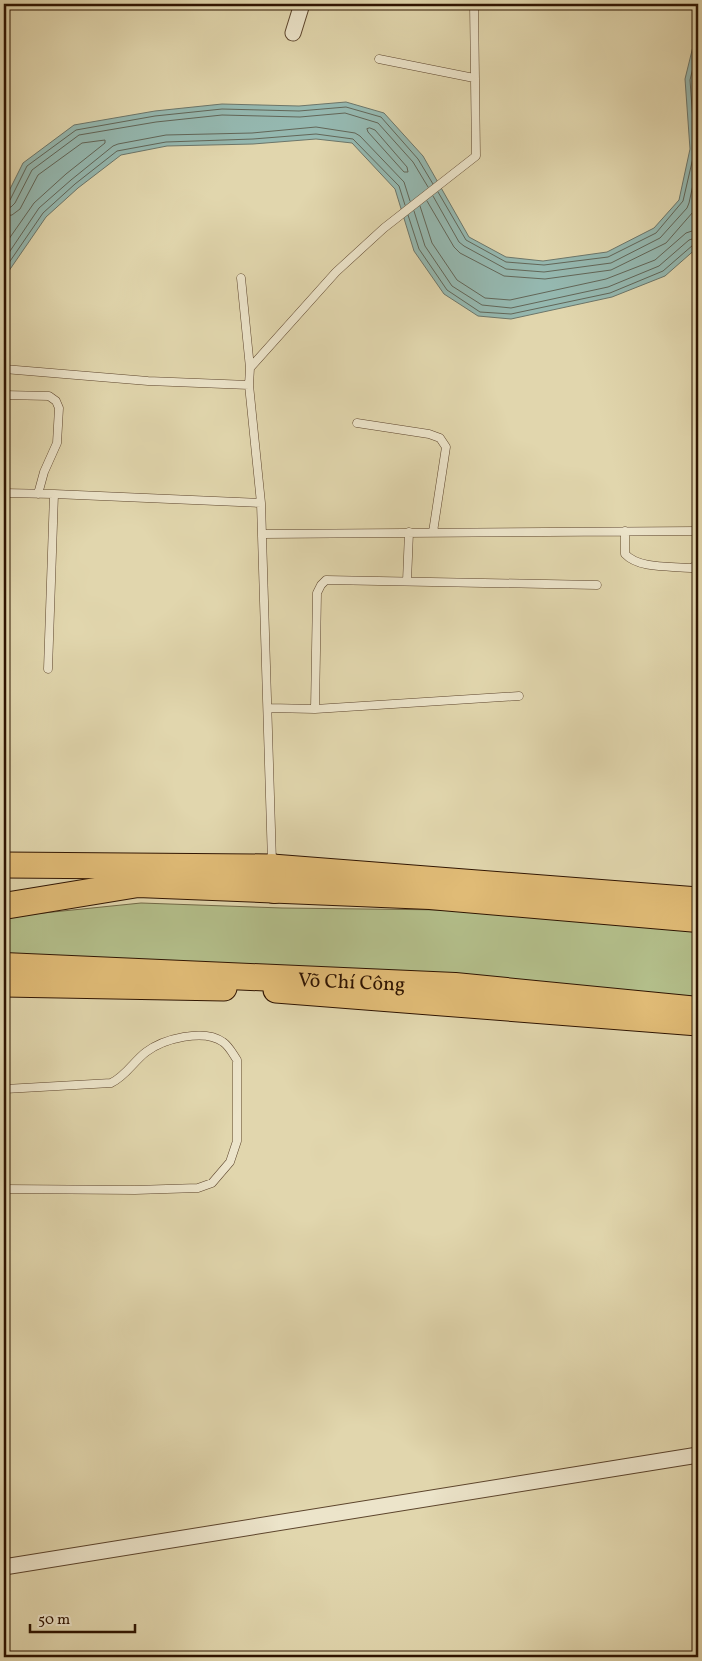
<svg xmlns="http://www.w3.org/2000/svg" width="702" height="1661" viewBox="0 0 702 1661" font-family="Vollkorn,serif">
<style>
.green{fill:#b3be8a;stroke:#716946}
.water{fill:#95b8b0;stroke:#6c766a}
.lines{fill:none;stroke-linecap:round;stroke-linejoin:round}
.shore{stroke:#626658;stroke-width:1}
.service-casing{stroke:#5c442c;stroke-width:9}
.minor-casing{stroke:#5c442c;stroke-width:17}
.primary-casing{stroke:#2f1401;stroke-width:27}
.trunk-casing{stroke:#2f1401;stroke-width:28}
.service{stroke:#ece4ca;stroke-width:8}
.minor{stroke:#ece4ca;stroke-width:15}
.primary{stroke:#e0bb76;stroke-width:25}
.trunk{stroke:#e0bb76;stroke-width:26}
.labels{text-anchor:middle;stroke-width:4.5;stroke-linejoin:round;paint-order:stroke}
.street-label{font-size:20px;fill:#2f1401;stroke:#ece4ca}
</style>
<rect width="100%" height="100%" fill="#e1d6ad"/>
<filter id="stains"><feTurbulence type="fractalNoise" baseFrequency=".004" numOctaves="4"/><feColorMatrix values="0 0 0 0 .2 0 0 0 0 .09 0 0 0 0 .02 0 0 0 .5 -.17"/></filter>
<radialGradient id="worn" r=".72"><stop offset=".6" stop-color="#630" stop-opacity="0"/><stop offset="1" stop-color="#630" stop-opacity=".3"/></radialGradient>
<!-- green -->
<path class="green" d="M141 903 282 908 448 910 698 926V1001L4 959V917Z"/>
<!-- water -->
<path class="water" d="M698 26V247L665 276 612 297 511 319 478 316 444 294 414 251 395 189 352 143 316 139 253 144 167 146 121 155 78 188 46 217 4 278V201L23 163 74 125 155 111 222 104 299 106 346 102 384 113 423 156 469 237 506 257 543 261 607 252 654 228 679 200 690 149 685 79Z"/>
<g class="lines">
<!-- shore -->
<path class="shore" d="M370 128 375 130 407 167 408 172H404L368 132 367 129Z
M438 192 466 240 506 262 544 265 608 257 656 233 683 201 695 149 690 80 698 47
M433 196 459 242 464 246 506 269 544 272 611 263 660 238 687 208 689 203 698 162
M427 201 454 247 460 253 504 276 545 279 611 270 666 243 693 212 698 198
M4 202 10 200 27 166 76 130 155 116 222 109 299 111 346 107 381 117 418 159 433 184
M420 206 432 243 457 280 485 298 510 300 606 279 655 260 686 233 698 229
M4 208 11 207 15 203 32 170 79 135 156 122 222 115 300 117 345 113 378 123 413 162 428 187
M414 211 425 246 452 286 482 305 511 308 608 287 659 266 689 240 698 237
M408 215 419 249 447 290 480 312 511 314 610 293 663 271 693 245 698 243
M4 216 12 215 20 209 38 175 82 143 105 140V143L66 174 34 203 4 246
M4 260 39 208 71 180 113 146 118 144 166 135 252 133 316 127 355 133 360 136 404 182 410 201
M4 270 43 213 75 184 117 151 166 142 253 139 316 134 353 139 399 186 405 205"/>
<defs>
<path id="service" d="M379 59 474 78
M241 278 250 368
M4 369 148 381 249 385
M4 395 49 396 56 401 59 408 57 443 44 472 38 494
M357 423 429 434 440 438 446 447 433 532
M4 493 54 494 261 503
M625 531V554C639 569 670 566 691 568L698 565
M262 534 698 531
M407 581 409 532
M48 669 54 494
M269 708 315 709 519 696
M315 709 317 593 321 585 326 580 597 585
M272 862 261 503 249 385 250 368 336 272 384 228 476 156 474 4
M4 1189 135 1190 198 1188 212 1183 230 1162 237 1141V1060C233 1054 229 1046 223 1042 204 1028 163 1039 146 1052 134 1061 125 1077 111 1083L5 1089"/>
<path id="minor" d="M293 33 302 4
M4 1567 698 1455"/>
<path id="primary" d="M4 865 272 867 698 900
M4 984 224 988
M276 990 698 1023"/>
<g id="trunk">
<path d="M272 867 274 890"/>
<path d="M4 906 138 884 430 896 698 919"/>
<path id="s1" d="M4 966 455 986 698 1010"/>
</g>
</defs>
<!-- service casing -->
<use href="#service" class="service-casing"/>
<!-- minor casing -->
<use href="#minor" class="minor-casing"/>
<!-- primary casing -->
<use href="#primary" class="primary-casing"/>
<!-- trunk casing -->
<use href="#trunk" class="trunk-casing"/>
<!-- service -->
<use href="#service" class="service"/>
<!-- minor -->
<use href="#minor" class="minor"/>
<!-- primary -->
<use href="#primary" class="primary"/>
<!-- trunk -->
<use href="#trunk" class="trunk"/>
</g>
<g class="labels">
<!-- street labels -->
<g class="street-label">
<text dy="7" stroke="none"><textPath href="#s1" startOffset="348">Võ Chí Công</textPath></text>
</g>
</g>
<!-- margin -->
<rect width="702" height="1661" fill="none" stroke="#e1d6ad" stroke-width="20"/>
<rect x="5" y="5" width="692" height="1651" fill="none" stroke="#2f1401" stroke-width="2.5"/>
<rect x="10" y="10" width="682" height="1641" fill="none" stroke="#2f1401"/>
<!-- scale -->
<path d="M30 1624v8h105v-8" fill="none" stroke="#2f1401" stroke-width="2.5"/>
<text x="38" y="1624" font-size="15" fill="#2f1401" stroke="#ece4ca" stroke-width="4" paint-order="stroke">50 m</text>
<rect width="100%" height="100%" filter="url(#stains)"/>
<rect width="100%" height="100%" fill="url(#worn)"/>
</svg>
